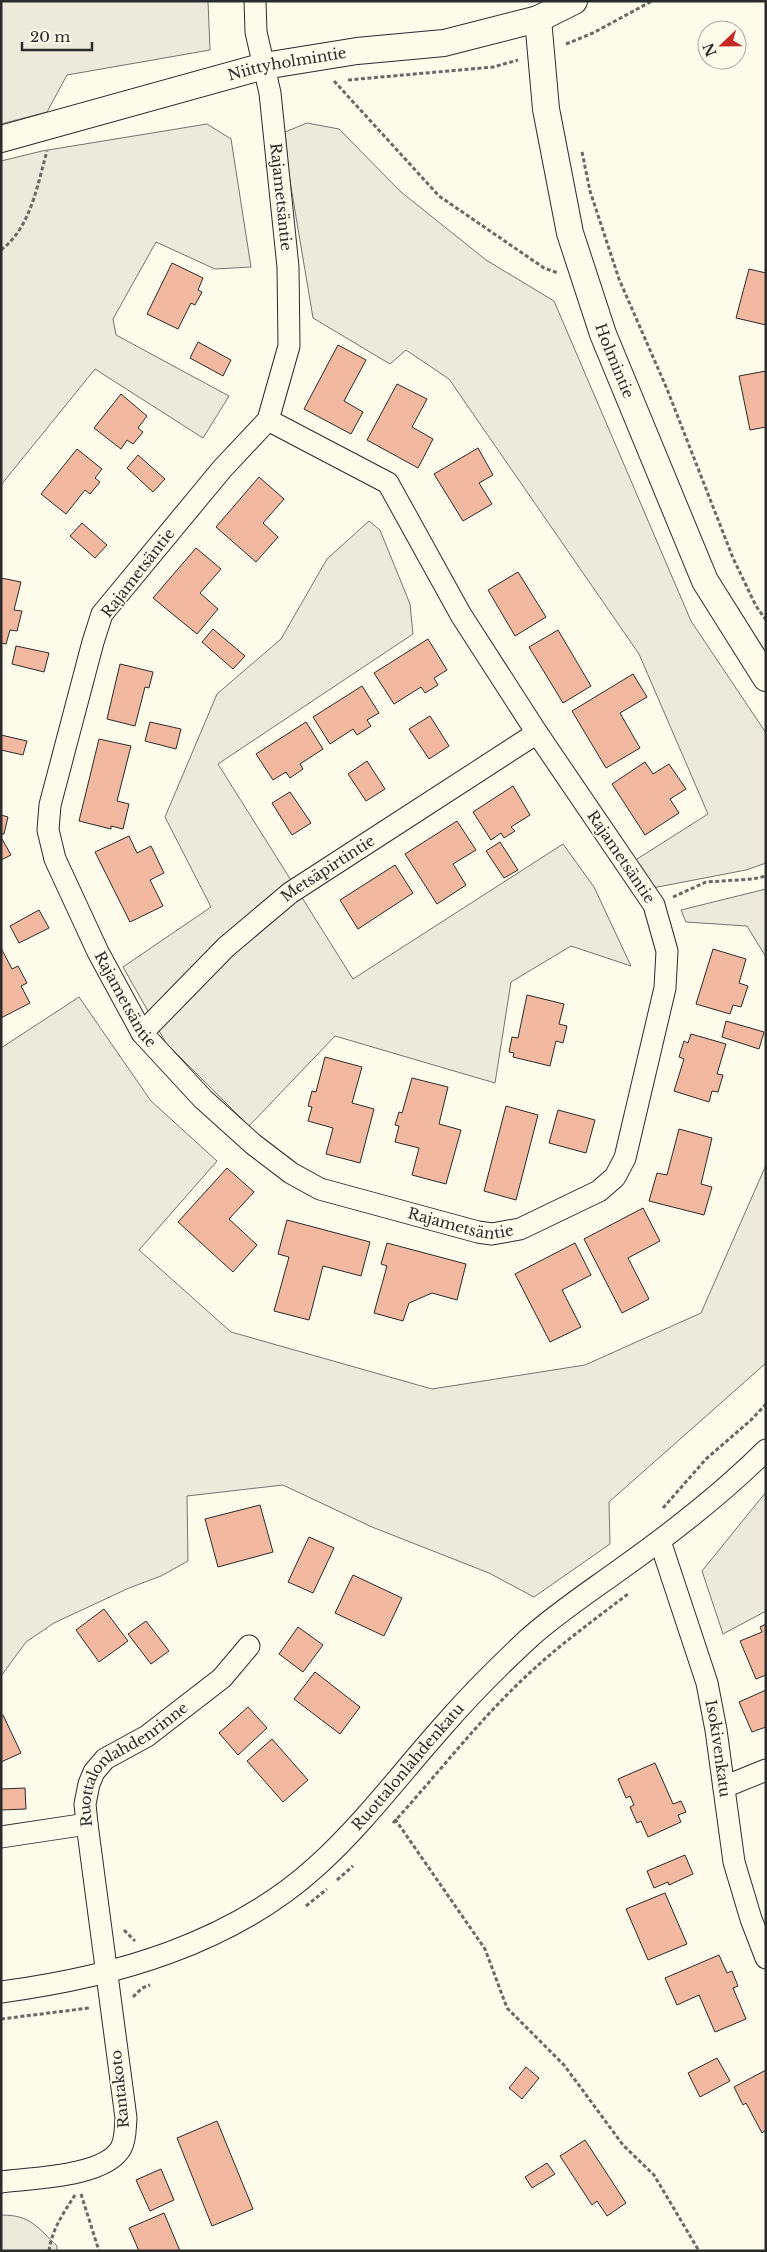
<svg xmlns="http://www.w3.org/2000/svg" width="767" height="2252" viewBox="0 0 767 2252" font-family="'Libre Baskerville',serif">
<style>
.green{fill:#ecebdb;stroke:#74746e}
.building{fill:#f2b8a0;stroke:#2b2b2b}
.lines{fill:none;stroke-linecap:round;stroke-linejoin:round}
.minor-casing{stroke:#2b2b2b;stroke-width:23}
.tertiary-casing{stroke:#2b2b2b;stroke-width:28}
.path{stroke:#6a6964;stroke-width:3;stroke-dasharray:4 2.5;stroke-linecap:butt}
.minor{stroke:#fdfbea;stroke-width:21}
.tertiary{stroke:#fdfbea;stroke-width:26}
.labels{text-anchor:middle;stroke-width:4;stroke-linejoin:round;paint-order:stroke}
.street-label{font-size:15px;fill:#2b2b2b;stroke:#fdfbea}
</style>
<rect width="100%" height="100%" fill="#fdfbea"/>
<!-- green -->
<path class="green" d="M1 1H208L210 50 67 75 47 112 1 124Z
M307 123 339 129 401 192 486 260 554 301 691 621 766 733V863L746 870 642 890 626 866 708 814 639 654 449 379 406 350 390 364 313 318 289 175 285 132Z
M207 124 231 139 251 267 215 269 156 242 113 319 116 335 229 396 203 438 95 369 1 485V161L42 151Z
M369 521 380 530 410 604 413 634 218 764 353 979 563 844 594 887 631 966 571 946 511 982 495 1083 335 1036 249 1126 166 1043 123 967 211 907 165 817 217 694 281 639 327 559Z
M766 889V957L747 926 686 922 681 910Z
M79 997 151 1101 217 1161 139 1250 231 1332 432 1389 585 1365 701 1313 766 1165V1363L609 1502 610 1544 534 1597 489 1573 372 1527 283 1485 187 1496 188 1561 161 1576 129 1588 54 1623 26 1642 1 1676V1048Z
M766 1492V1611L723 1634 702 1571Z
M1 2215C31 2215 37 2227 57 2246V2251H1Z"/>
<!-- building -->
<path class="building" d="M172 263 203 278 198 290 202 292 195 305 191 303 178 329 147 314Z
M749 269 766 273V325L736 318Z
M198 342 231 360 223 376 190 358Z
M338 345 366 360 344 401 363 412 351 434 304 409Z
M766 371V427L750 430 739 376Z
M397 384 427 399 412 427 433 439 418 468 367 440Z
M121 394 147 416 138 428 143 432 133 444 127 440 121 449 94 428Z
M478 448 493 475 479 483 492 504 463 521 434 474Z
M77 449 102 469 95 478 100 482 90 494 85 490 66 514 41 494Z
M138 455 165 479 153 492 127 468Z
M259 477 284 499 263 523 278 537 256 562 216 527Z
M82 523 107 545 95 558 70 536Z
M196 548 221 569 200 593 218 609 197 634 153 598Z
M518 572 546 617 515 636 488 590Z
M1 578 21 582 14 610 22 611 17 631 10 630 6 644 1 643Z
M213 629 245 656 233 669 202 642Z
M558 630 591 686 563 703 529 647Z
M428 639 447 670 434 678 438 685 425 693 421 687 394 704 374 673Z
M16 646 49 653 44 672 12 664Z
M120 664 153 672 149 688 145 687 135 726 107 719Z
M633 674 647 697 620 713 640 748 606 768 572 711Z
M362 686 379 713 367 720 371 726 357 735 353 729 330 744 313 717Z
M430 716 449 746 429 759 409 729Z
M150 722 181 729 176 749 145 741Z
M306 722 323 749 300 764 303 769 290 778 286 772 273 780 256 754Z
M1 735 27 741 23 755 1 750Z
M99 739 131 746 117 801 129 804 123 829 111 826V829L79 821Z
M367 761 385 789 366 801 348 774Z
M645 762 653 774 669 764 686 789 670 799 679 813 645 835 612 784Z
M513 786 530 815 511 827 515 831 504 838 501 833 491 840 473 812Z
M290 792 311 823 292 835 272 803Z
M1 815 8 817 4 834H1Z
M457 821 476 850 453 864 466 885 437 904 405 854Z
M129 836 137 853 151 846 164 873 150 880 163 906 130 922 95 852Z
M1 837 11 855 1 860Z
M500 842 518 870 504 878 486 851Z
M395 865 413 893 358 929 340 900Z
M39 910 49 928 19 943 10 926Z
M1 948 12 969 18 966 27 983 21 986 30 1003 1 1018Z
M713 949 746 959 739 983 748 986 741 1007 733 1005 730 1014 696 1004Z
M527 995 564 1004 559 1024 567 1026 563 1043 556 1041 550 1066 513 1057 514 1053 509 1052 512 1037 518 1038Z
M726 1021 764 1032 759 1049 722 1037Z
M691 1034 726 1044 717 1074 723 1075 718 1092 712 1091 709 1102 674 1091 684 1059 679 1057 684 1041 688 1043Z
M325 1057 362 1067 352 1103 374 1109 360 1163 326 1154 333 1128 308 1121 312 1107 308 1106 312 1091 316 1092Z
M412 1078 448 1087 439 1124 461 1130 446 1184 412 1175 419 1148 395 1142 399 1126 395 1125 399 1112 402 1113Z
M506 1106 538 1115 516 1200 484 1191Z
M558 1110 595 1120 586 1153 549 1143Z
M679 1129 712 1138 701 1184 712 1187 704 1215 649 1201 657 1173 667 1175Z
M227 1168 254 1192 229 1219 257 1245 233 1272 178 1222Z
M643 1208 660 1241 628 1258 649 1299 622 1313 584 1239Z
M287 1220 370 1242 361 1276 323 1266 309 1320 274 1311 289 1257 278 1254Z
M387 1243 466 1264 457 1300 432 1293 409 1303 403 1321 374 1313 387 1266 381 1264Z
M575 1243 591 1275 562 1290 581 1327 550 1342 515 1274Z
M260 1505 273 1552 218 1567 205 1519Z
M309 1537 334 1548 313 1593 288 1582Z
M353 1575 402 1598 384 1636 335 1613Z
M104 1609 128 1641 99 1662 76 1630Z
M146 1621 169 1651 151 1664 128 1634Z
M766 1624V1675L756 1679 740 1641 762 1632 760 1627Z
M298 1627 323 1645 303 1672 279 1654Z
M315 1672 360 1707 340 1734 294 1699Z
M766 1690V1727L752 1732 739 1702Z
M248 1707 267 1728 238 1755 219 1733Z
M3 1715 21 1753 1 1762V1716Z
M272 1739 308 1780 283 1802 247 1761Z
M655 1763 673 1804 681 1801 686 1812 678 1815 681 1822 648 1837 641 1821 637 1823 630 1807 634 1805 630 1796 626 1798 618 1779Z
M25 1788 26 1809 1 1810V1789Z
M685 1855 693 1874 669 1885 668 1882 654 1888 647 1871Z
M665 1893 687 1944 648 1960 626 1909Z
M719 1955 727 1973 732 1971 738 1986 733 1988 746 2019 715 2032 699 1995 677 2005 665 1978Z
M717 2058 730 2081 700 2097 688 2073Z
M526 2067 539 2078 522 2099 509 2088Z
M766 2070V2130L762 2133 746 2103 743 2105 734 2087Z
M217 2121 253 2209 212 2226 177 2138Z
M585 2140 626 2203 607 2216 597 2201 592 2205 560 2156Z
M547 2163 555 2174 532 2188 525 2177Z
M161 2169 174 2200 150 2211 136 2180Z
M164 2213 180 2251H139L129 2228Z"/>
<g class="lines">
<defs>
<g id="minor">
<path id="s1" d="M255 1 256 32 270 93 288 267 289 346 268 420 222 469 102 614 93 642 50 805 48 830 55 859 98 952 142 1033 203 1099 253 1144 291 1173 320 1189 478 1232 492 1234 520 1229 599 1191 615 1177 625 1158 665 988 667 951 654 905 537 733 461 615 388 483 268 420"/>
<path id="s2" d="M142 1033 226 947 290 893 537 733"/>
<path id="s3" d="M660 1541 707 1683 716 1730 734 1862 751 1919 766 1958"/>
<path d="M724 1787 766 1770"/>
<path d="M1 1837 87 1824"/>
<path id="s4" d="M1 1992C114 1977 232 1944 318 1865 365 1822 402 1772 444 1725 470 1695 499 1666 528 1639 558 1612 592 1590 625 1566 674 1531 723 1493 766 1450"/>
<path id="s5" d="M1 2182C31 2178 105 2177 121 2148 126 2139 125 2128 126 2118L87 1824 85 1804 89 1784 94 1772 105 1759 147 1736 222 1678 249 1646"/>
</g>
<g id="tertiary">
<path id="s6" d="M538 19 546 109 570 233 603 334 705 581 766 678"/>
<path id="s7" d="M1 139 264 66 357 51 444 43 538 19 574 1"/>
</g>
</defs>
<!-- minor casing -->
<use href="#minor" class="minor-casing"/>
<!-- tertiary casing -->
<use href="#tertiary" class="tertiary-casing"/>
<!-- path -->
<path class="path" d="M566 44 593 33 652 1
M348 80 493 67 518 60
M334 81 439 196 544 268 558 273
M582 152 590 191 619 279 667 389 733 558 756 606 766 620
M1 250C31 227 37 186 47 151
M673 897 706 882 753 879 766 876
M663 1508 706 1459 751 1420 766 1404
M395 1819 485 1949 507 2008 564 2065 623 2145 654 2175 699 2251
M393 1823C436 1776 475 1725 521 1681 554 1649 591 1622 628 1594
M337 1880 353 1866
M306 1906 327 1889
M124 1930 135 1941
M133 1997 142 1988 150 1985
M1 2019 89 2008
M81 2194 99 2251
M49 2251C52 2229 63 2214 75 2195"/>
<!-- minor -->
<use href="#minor" class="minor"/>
<!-- tertiary -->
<use href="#tertiary" class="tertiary"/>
</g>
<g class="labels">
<!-- street labels -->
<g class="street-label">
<text dy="5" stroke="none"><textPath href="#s7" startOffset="296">Niittyholmintie</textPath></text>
<text dy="5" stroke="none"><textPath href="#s1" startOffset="198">Rajametsäntie</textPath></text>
<text dy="5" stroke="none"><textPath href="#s6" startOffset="352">Holmintie</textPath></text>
<text transform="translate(138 573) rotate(-52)" y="5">Rajametsäntie</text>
<text transform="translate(621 857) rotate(56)" y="5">Rajametsäntie</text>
<text dy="5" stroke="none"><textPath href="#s2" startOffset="249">Metsäpirtintie</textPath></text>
<text dy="5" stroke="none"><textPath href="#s1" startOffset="1090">Rajametsäntie</textPath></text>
<text dy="5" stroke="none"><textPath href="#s1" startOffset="1511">Rajametsäntie</textPath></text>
<text dy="5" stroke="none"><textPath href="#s3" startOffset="216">Isokivenkatu</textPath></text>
<text dy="5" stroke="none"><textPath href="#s4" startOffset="480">Ruottalonlahdenkatu</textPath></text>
<text dy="5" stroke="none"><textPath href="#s5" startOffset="538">Ruottalonlahdenrinne</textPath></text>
<text transform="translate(120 2089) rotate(-96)" y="5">Rantakoto</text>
</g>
</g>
<!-- border -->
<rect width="767" height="2252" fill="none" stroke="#2b2b2b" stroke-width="5"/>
<!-- north arrow -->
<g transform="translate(722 45) rotate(248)"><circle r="24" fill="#fdfbea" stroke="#a9a89e"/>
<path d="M0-4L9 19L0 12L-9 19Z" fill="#c62828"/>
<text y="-8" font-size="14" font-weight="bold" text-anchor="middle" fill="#2b2b2b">N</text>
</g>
<!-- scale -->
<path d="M22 42v8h70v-8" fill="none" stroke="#2b2b2b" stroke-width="2.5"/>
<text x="30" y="42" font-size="15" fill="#2b2b2b" stroke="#fdfbea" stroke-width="4" paint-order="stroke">20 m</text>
</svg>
